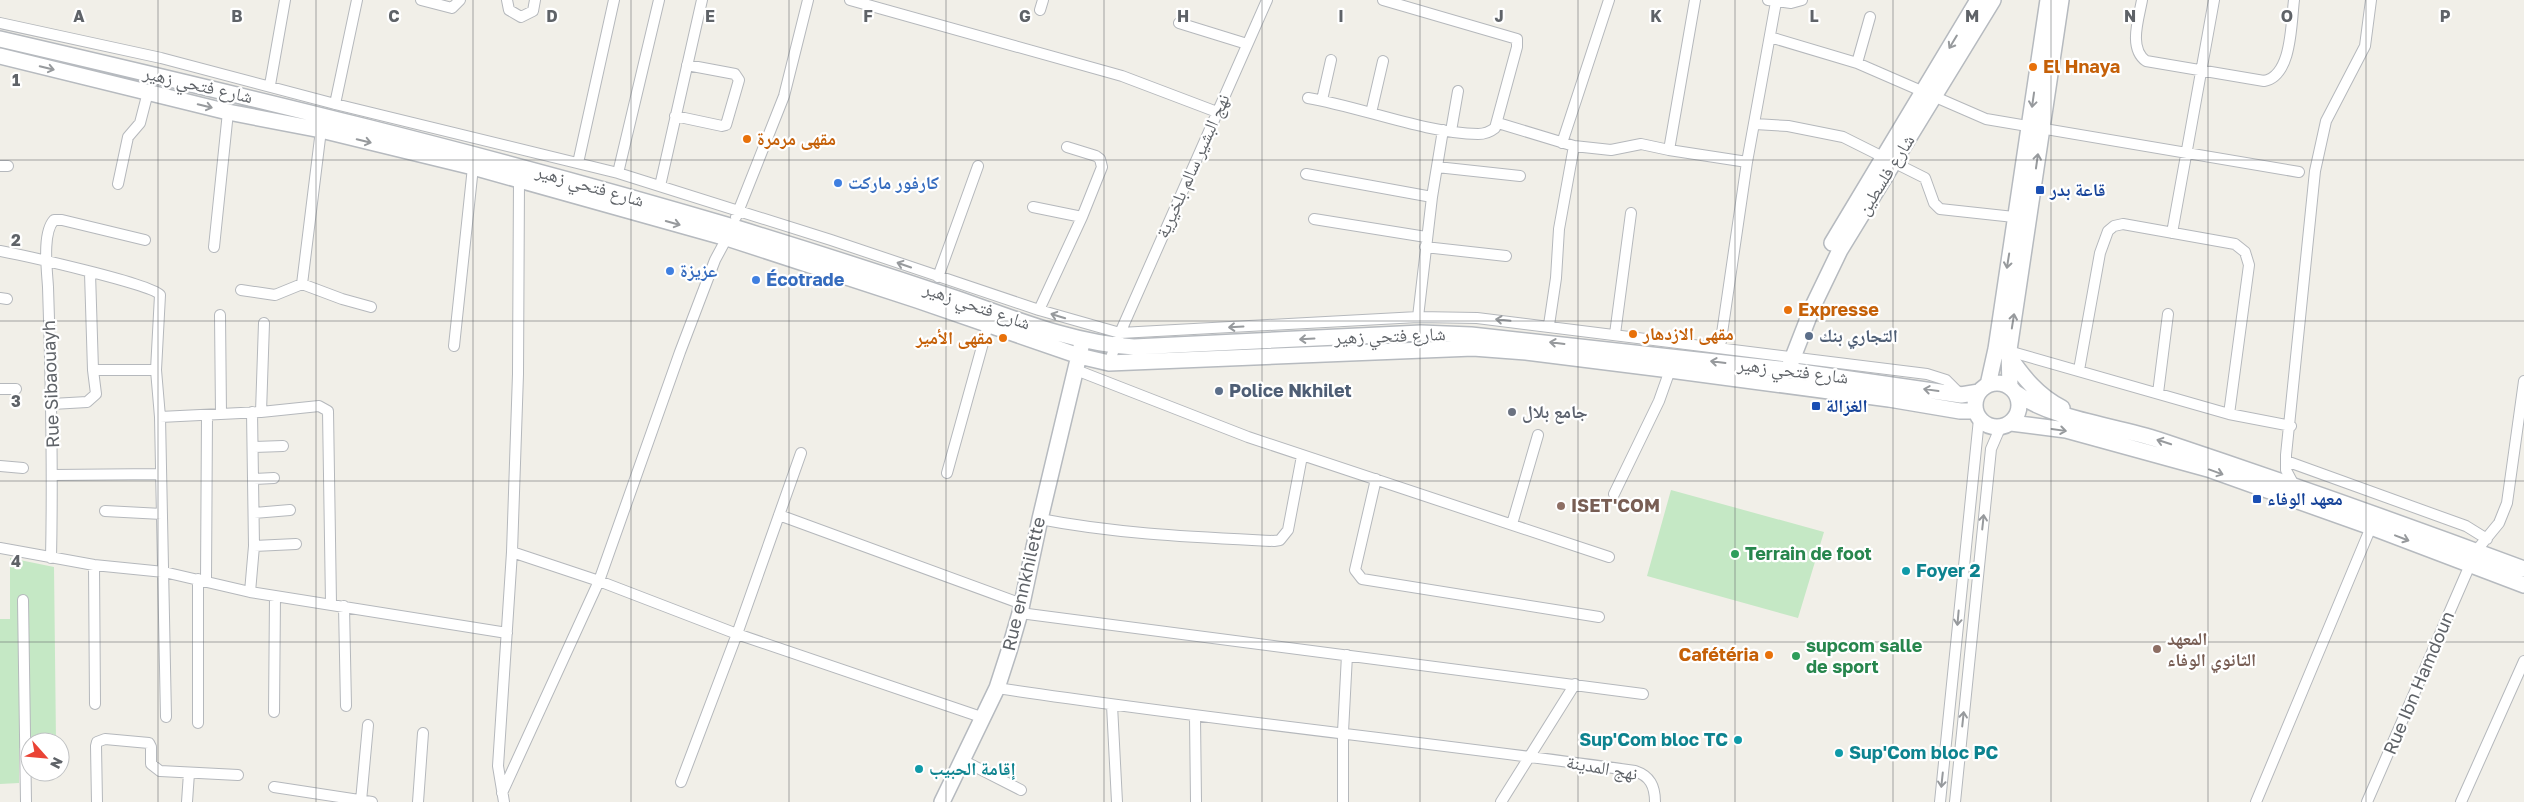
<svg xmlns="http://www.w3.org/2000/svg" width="2524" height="802" viewBox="0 0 2524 802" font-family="'Golos Text','Noto Naskh Arabic',sans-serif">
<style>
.green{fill:#c5e8c5}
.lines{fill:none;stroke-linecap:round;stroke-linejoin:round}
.street-casing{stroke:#b5b8bc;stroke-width:12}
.secondary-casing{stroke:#b6babf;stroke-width:18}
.street{stroke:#fff;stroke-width:10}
.secondary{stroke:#fff;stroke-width:15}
.oneway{stroke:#979a9d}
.grid{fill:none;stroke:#5f6368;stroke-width:1;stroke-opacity:0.55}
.food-dot{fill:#e8710a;stroke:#fff;stroke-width:2}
.shop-dot{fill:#3f7fe0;stroke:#fff;stroke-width:2}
.transit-dot{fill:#1a4fb4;stroke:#fff;stroke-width:2}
.service-dot{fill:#5c6f8a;stroke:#fff;stroke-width:2}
.worship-dot{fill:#6b7280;stroke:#fff;stroke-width:2}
.education-dot{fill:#8d6e63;stroke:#fff;stroke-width:2}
.leisure-dot{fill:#2e9e5b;stroke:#fff;stroke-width:2}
.culture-dot{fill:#0f9aa8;stroke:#fff;stroke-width:2}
.labels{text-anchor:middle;stroke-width:4.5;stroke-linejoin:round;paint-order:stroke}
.food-label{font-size:18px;font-weight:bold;fill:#c56008;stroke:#fff;text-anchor:start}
.street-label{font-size:18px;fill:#5f6368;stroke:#fff}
.shop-label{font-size:18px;font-weight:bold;fill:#366cbe;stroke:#fff;text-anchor:start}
.transit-label{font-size:18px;font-weight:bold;fill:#164399;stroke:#fff;text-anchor:start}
.service-label{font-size:18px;font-weight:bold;fill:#4e5e75;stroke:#fff;text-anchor:start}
.worship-label{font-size:18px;font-weight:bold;fill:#5b616d;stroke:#fff;text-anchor:start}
.education-label{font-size:18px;font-weight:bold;fill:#785e54;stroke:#fff;text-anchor:start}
.leisure-label{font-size:18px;font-weight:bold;fill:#27864d;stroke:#fff;text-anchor:start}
.culture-label{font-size:18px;font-weight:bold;fill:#0d838f;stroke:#fff;text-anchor:start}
.grid-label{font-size:16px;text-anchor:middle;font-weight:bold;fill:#5f6368;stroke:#fff;stroke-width:4.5;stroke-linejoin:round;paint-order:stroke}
</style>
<rect width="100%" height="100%" fill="#f1efe8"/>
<!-- green -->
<path class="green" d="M1671 490 1824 532 1798 618 1647 576Z
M10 558 54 567 56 742H30V749L19 748V783L0 784V619H10Z"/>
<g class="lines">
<defs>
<path id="street" d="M421 0 452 8 460 0
M507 0 509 10 521 17 533 11 535 0
M850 0 1122 76 1217 112
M1695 0 1669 150 1747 162
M1768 0 1791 3 1802 0
M2142 0C2139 18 2128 48 2146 61L2264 81C2292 76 2291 24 2294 0
M1040 10 1043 0
M0 23 161 58 335 104 618 173 831 240 1039 310 1120 333 1418 317 1477 318 1927 374 1946 380 1961 395
M1179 23 1247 44
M1770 37 1857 63 1986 119 2299 172
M1857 63 1870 17
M270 85 285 0
M1308 98C1361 107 1425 133 1478 134 1484 134 1490 132 1495 128L1517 47V39L1383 0
M1322 100 1331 60
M335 104 357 0
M1371 113 1383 61
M675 116 722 126 726 125 739 80 735 74 687 65
M1498 123 1574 146 1611 150 1641 144 1669 150
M1755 124 1788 126 1843 137 1925 178 1934 203 1940 209 2014 217
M1451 131 1458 91
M1562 143 1609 0
M578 163 614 0
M0 166H8
M1437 167 1520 176
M618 173 659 0
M1306 174 1432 197
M118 184 128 137 140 123 148 92
M660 186 702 0
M1033 207 1082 217
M736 217 784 96 808 0
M1314 219 1426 237
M2172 233 2214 0
M214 247 228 112
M1425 247 1506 256
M0 251C21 255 153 284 160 295L156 370 160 417 166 717
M938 277 978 166
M302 284 321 130
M241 290 275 295 302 284 342 299 371 307
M0 298 7 299
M1039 310 1082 217 1102 167 1100 159 1096 156 1067 147
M220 315 221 414
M1418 317 1432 197 1443 130
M1549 325 1556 278 1559 229 1574 146
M1615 334 1631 213
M454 346 473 167
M1720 347 1747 162 1776 2
M2005 350 2229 414 2291 426
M1109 363 1120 333 1267 0
M93 370H156
M1076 370 1248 437 1609 557
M2079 370 2100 253 2108 231 2114 226 2123 224 2235 244 2245 252 2249 265 2229 414
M0 389H16
M2158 393 2168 314
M52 404 87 402 96 394 93 370 90 273
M261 412 264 323
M160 417 261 412 319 406 328 411 331 603
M254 447 283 446
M2286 461 2466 526 2487 539
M0 466 23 468
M947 473 988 325
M53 475 160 474
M254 479 274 478
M1376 479 1355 570 1362 579 1599 617
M2294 485 2286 470V455L2315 171 2326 121 2365 46 2371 0
M1614 494 1659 401 1670 370
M105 511 162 514
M254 513 290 510
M779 515 1022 604
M1040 519C1117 534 1195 537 1274 541L1280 540 1288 530 1302 456
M1512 524 1538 435
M254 546 296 544
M0 548 94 565 164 572 250 592 507 633
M512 552 599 581 737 634 984 718
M51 558C53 467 51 378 48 287 47 270 42 233 54 220H62L145 240
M94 565 95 704
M206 581 207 415
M250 592 254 546 252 412
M23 600 26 802
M344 606 346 706
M1020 613 1643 694
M997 688C1209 720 1422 741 1635 771 1650 776 1655 786 1655 802
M1112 705 1117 802
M274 712 275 596
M1195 717 1196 802
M198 723V579
M964 761 1021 790
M681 782 737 634 801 453
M274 787 372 802
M502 793 599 581 680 352 715 260 730 232
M361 801 368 725
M97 802 96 746 97 742 105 739 149 743 151 747V764L160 771 238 775
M187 802 189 773
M418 802 423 733
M504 802 498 766 512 552 518 374 519 180
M1343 802V732L1347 655
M1501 802 1575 684
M1940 802 1979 419
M1955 802 1991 449 2000 428
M2256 802 2371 527
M2367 802 2476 551 2499 523 2507 503 2524 381
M2461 802 2524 661"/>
<path id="secondary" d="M0 39C246 96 491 155 733 227 808 250 883 274 958 299 1015 319 1072 343 1134 347L1421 333 1471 335 1780 369 1961 395 1979 392
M0 56 228 112 321 130 473 167 727 238 917 300 1079 356 1109 363 1473 348 1526 352 1670 370 1889 399 1960 411H1975
M1832 243 1978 0
M2008 355C2023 377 2038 396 2062 408
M1788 370 1813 306 1840 250 1993 0
M1975 405a22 22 0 1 1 44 0a22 22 0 1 1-44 0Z
M1988 385 1996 349 2048 0
M2010 387 2009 350 2061 0
M2016 393C2054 420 2114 425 2159 440 2282 481 2403 524 2524 569
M2011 423 2066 430 2208 469 2371 527 2524 585
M942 802 997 688 1009 651 1020 613 1040 519 1081 347"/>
</defs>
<!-- street casing -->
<use href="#street" class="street-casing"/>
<!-- secondary casing -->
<use href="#secondary" class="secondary-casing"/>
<!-- street -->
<use href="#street" class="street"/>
<!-- secondary -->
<use href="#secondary" class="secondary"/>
</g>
<!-- one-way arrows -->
<defs><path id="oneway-shaft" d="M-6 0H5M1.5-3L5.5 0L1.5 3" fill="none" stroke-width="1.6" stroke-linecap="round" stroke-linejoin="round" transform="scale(1.25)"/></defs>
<g class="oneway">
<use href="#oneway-shaft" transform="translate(1953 42) rotate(121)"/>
<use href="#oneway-shaft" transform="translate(47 68) rotate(14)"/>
<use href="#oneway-shaft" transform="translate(2033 100) rotate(98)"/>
<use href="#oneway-shaft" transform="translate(205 106) rotate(14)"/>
<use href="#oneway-shaft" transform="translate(364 141) rotate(14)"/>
<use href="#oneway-shaft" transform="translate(2037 161) rotate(-82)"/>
<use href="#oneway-shaft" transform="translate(673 223) rotate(16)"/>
<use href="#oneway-shaft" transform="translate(2008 261) rotate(99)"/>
<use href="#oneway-shaft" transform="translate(904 265) rotate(-161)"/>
<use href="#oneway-shaft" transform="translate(1058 316) rotate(-163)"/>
<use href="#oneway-shaft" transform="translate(1503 320) rotate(-174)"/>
<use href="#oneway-shaft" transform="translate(2013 321) rotate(-81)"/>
<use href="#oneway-shaft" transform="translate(1236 327) rotate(177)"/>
<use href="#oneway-shaft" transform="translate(1307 339) rotate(177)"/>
<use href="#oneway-shaft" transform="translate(1557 343) rotate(-173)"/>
<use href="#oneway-shaft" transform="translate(1718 362) rotate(-173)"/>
<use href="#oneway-shaft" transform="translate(1931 390) rotate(-172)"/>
<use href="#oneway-shaft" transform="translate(2059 430) rotate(8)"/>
<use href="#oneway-shaft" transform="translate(2164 442) rotate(-162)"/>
<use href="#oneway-shaft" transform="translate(2216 472) rotate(20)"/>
<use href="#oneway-shaft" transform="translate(1983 522) rotate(-84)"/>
<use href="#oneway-shaft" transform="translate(2402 538) rotate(21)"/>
<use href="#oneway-shaft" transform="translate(1958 618) rotate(95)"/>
<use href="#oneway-shaft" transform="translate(1963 719) rotate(-84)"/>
<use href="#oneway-shaft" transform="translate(1942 780) rotate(96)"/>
</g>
<!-- grid -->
<path class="grid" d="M158 0V802M316 0V802M473 0V802M631 0V802M789 0V802M946 0V802M1104 0V802M1262 0V802M1420 0V802M1578 0V802M1735 0V802M1893 0V802M2051 0V802M2208 0V802M2366 0V802M0 160H2524M0 321H2524M0 481H2524M0 642H2524"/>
<!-- markers -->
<g class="food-dot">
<circle cx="2033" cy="67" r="5"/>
<circle cx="747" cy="139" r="5"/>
<circle cx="1788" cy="310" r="5"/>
<circle cx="1633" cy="334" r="5"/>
<circle cx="1003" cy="338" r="5"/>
<circle cx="1769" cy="655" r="5"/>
</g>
<g class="shop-dot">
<circle cx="838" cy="183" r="5"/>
<circle cx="670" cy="271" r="5"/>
<circle cx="756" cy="280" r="5"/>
</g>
<g class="transit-dot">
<rect x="2035" y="185" width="10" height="10" rx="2.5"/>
<rect x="1811" y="401" width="10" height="10" rx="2.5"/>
<rect x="2252" y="494" width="10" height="10" rx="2.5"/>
</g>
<g class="service-dot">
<circle cx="1809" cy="336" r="5"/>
<circle cx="1219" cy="391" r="5"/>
</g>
<circle class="worship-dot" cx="1512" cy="412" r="5"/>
<g class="education-dot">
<circle cx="1561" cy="506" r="5"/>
<circle cx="2157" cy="649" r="5"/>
</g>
<g class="leisure-dot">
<circle cx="1735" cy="554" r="5"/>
<circle cx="1796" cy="656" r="5"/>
</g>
<g class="culture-dot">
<circle cx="1906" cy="571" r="5"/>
<circle cx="1738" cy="740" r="5"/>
<circle cx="1839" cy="753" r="5"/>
<circle cx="919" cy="769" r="5"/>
</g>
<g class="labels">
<!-- food labels -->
<g class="food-label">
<text x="2043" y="73">El Hnaya</text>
<text x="757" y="145">مقهى مرمرة</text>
<text x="1798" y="316">Expresse</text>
<text x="1643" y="340">مقهى الازدهار</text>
<text x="993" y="344" text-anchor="end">مقهى الأمير</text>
<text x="1759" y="661" text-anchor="end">Cafétéria</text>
</g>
<!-- street labels -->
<g class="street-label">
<text transform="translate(198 85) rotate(13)" y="6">شارع فتحي زهير</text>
<text transform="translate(1193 166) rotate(-66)" y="6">نهج البشير سالم بلخيرية</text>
<text transform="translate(1886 175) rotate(-58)" y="6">شارع فلسطين</text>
<text transform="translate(590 186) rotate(16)" y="6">شارع فتحي زهير</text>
<text transform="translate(977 306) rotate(19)" y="6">شارع فتحي زهير</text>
<text transform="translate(1390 336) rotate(-2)" y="6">شارع فتحي زهير</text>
<text transform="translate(1793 371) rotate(7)" y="6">شارع فتحي زهير</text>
<text transform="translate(51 384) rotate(-92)" y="6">Rue Sibaouayh</text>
<text transform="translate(1024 584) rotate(-77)" y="6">Rue ennkhilette</text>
<text transform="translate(2419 683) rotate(-67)" y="6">Rue Ibn Hamdoun</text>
<text transform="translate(1602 768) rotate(10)" y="6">نهج المدينة</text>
</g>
<!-- shop labels -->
<g class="shop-label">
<text x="848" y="189">كارفور ماركت</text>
<text x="680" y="277">عزيزة</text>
<text x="766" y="286">Écotrade</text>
</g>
<!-- transit labels -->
<g class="transit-label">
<text x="2050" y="196">قاعة بدر</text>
<text x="1826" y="412">الغزالة</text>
<text x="2267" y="505">معهد الوفاء</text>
</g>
<!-- service labels -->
<g class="service-label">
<text x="1819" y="342">التجاري بنك</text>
<text x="1229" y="397">Police Nkhilet</text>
</g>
<!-- worship labels -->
<g class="worship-label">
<text x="1522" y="418">جامع بلال</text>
</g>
<!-- education labels -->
<g class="education-label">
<text x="1571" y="512">ISET'COM</text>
<text x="2167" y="645">المعهد<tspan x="2167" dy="21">الثانوي الوفاء</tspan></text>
</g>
<!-- leisure labels -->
<g class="leisure-label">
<text x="1745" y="560">Terrain de foot</text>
<text x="1806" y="652">supcom salle<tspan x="1806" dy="21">de sport</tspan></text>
</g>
<!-- culture labels -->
<g class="culture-label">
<text x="1916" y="577">Foyer 2</text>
<text x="1728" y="746" text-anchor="end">Sup'Com bloc TC</text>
<text x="1849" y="759">Sup'Com bloc PC</text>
<text x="929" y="775">إقامة الحبيب</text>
</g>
</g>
<g class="grid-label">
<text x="79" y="22">A</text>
<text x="237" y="22">B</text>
<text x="394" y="22">C</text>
<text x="552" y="22">D</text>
<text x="710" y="22">E</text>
<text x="868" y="22">F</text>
<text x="1025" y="22">G</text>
<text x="1183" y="22">H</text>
<text x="1341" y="22">I</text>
<text x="1499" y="22">J</text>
<text x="1656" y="22">K</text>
<text x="1814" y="22">L</text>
<text x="1972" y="22">M</text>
<text x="2130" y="22">N</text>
<text x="2287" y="22">O</text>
<text x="2445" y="22">P</text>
<text x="16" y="86">1</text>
<text x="16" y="246">2</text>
<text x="16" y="407">3</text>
<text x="16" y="567">4</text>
</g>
<!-- north arrow -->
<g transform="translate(45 757) rotate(117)"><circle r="24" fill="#ffffff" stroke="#bfc1c3"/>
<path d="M0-4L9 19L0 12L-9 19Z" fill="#ea4335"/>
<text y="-8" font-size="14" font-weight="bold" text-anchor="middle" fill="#5f6368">N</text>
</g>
</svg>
